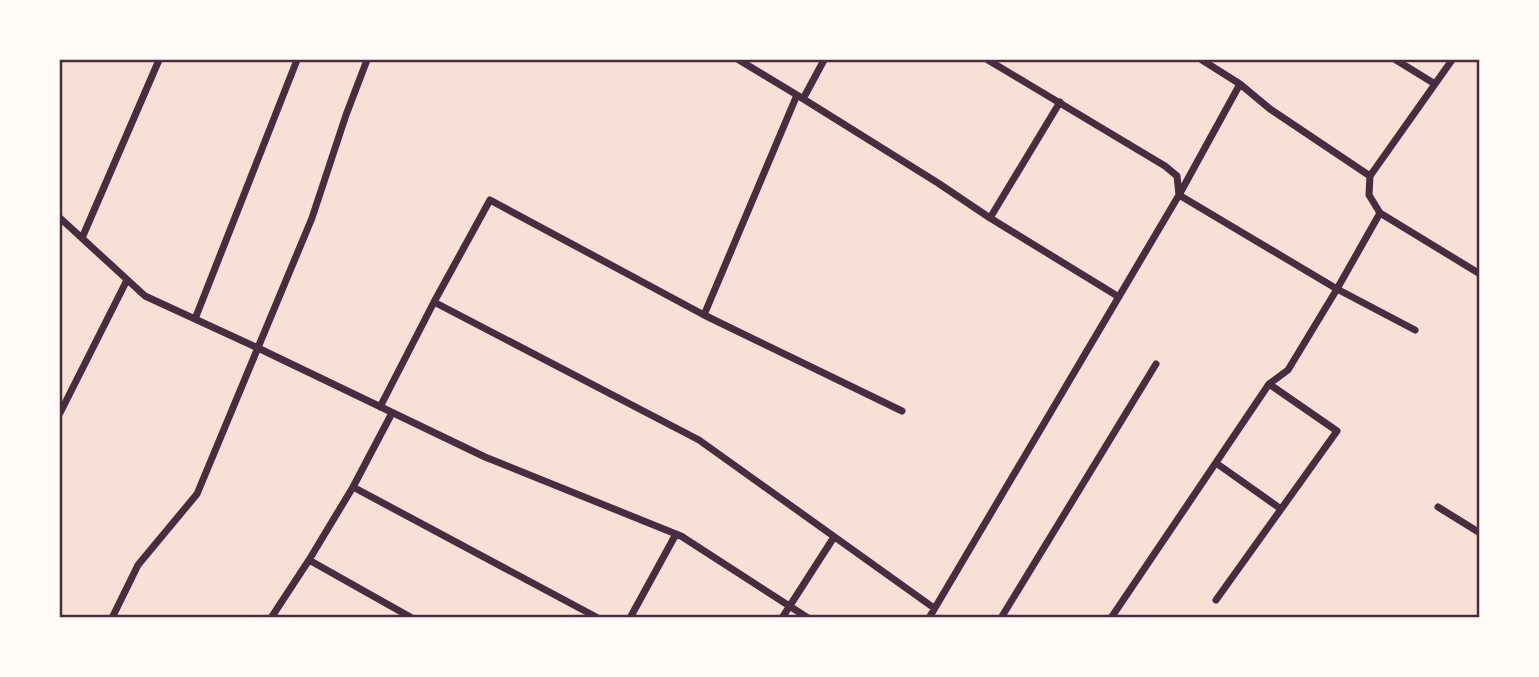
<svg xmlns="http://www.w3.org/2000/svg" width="1539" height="677" viewBox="0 0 1539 677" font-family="Signika,sans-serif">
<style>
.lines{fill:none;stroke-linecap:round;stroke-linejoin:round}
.minor{stroke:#4a2c40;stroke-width:7}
.neatline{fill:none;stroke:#4a2c40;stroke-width:2.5}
</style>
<rect width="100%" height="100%" fill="#f7e1d7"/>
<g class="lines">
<!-- minor -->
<path class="minor" d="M739 60 797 95
M988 60 1165 166 1177 176 1179 195 1337 289 1415 330
M1202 60 1240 84 1270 109 1370 176 1369 195 1380 213
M1396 60 1435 84
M803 99 824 60
M1370 176 1452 60
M60 218 145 296 258 348 485 457 681 536 808 618
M990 218 1119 297
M82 238 159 60
M434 302 699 440 934 608
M704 315 797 95 938 183 990 218 1060 102
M195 319 297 60
M1269 384 1288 370 1337 289 1380 213 1480 274
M380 407 434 302 490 200 704 315 902 411
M60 413 127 280
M1216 463 1281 509
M353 487 598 618
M1438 507 1480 533
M309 560 412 618
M112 618 138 565 197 494 312 218 346 115 367 60
M271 618 309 560 353 487 392 413
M630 618 676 534
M782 618 834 537
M929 618 1179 195 1240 84
M1001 618 1156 364
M1111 618 1269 384 1337 431 1216 600"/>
</g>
<!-- border -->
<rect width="1539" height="677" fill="none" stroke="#fffaf5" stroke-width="122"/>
<rect x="61" y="61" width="1417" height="555" class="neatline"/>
</svg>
